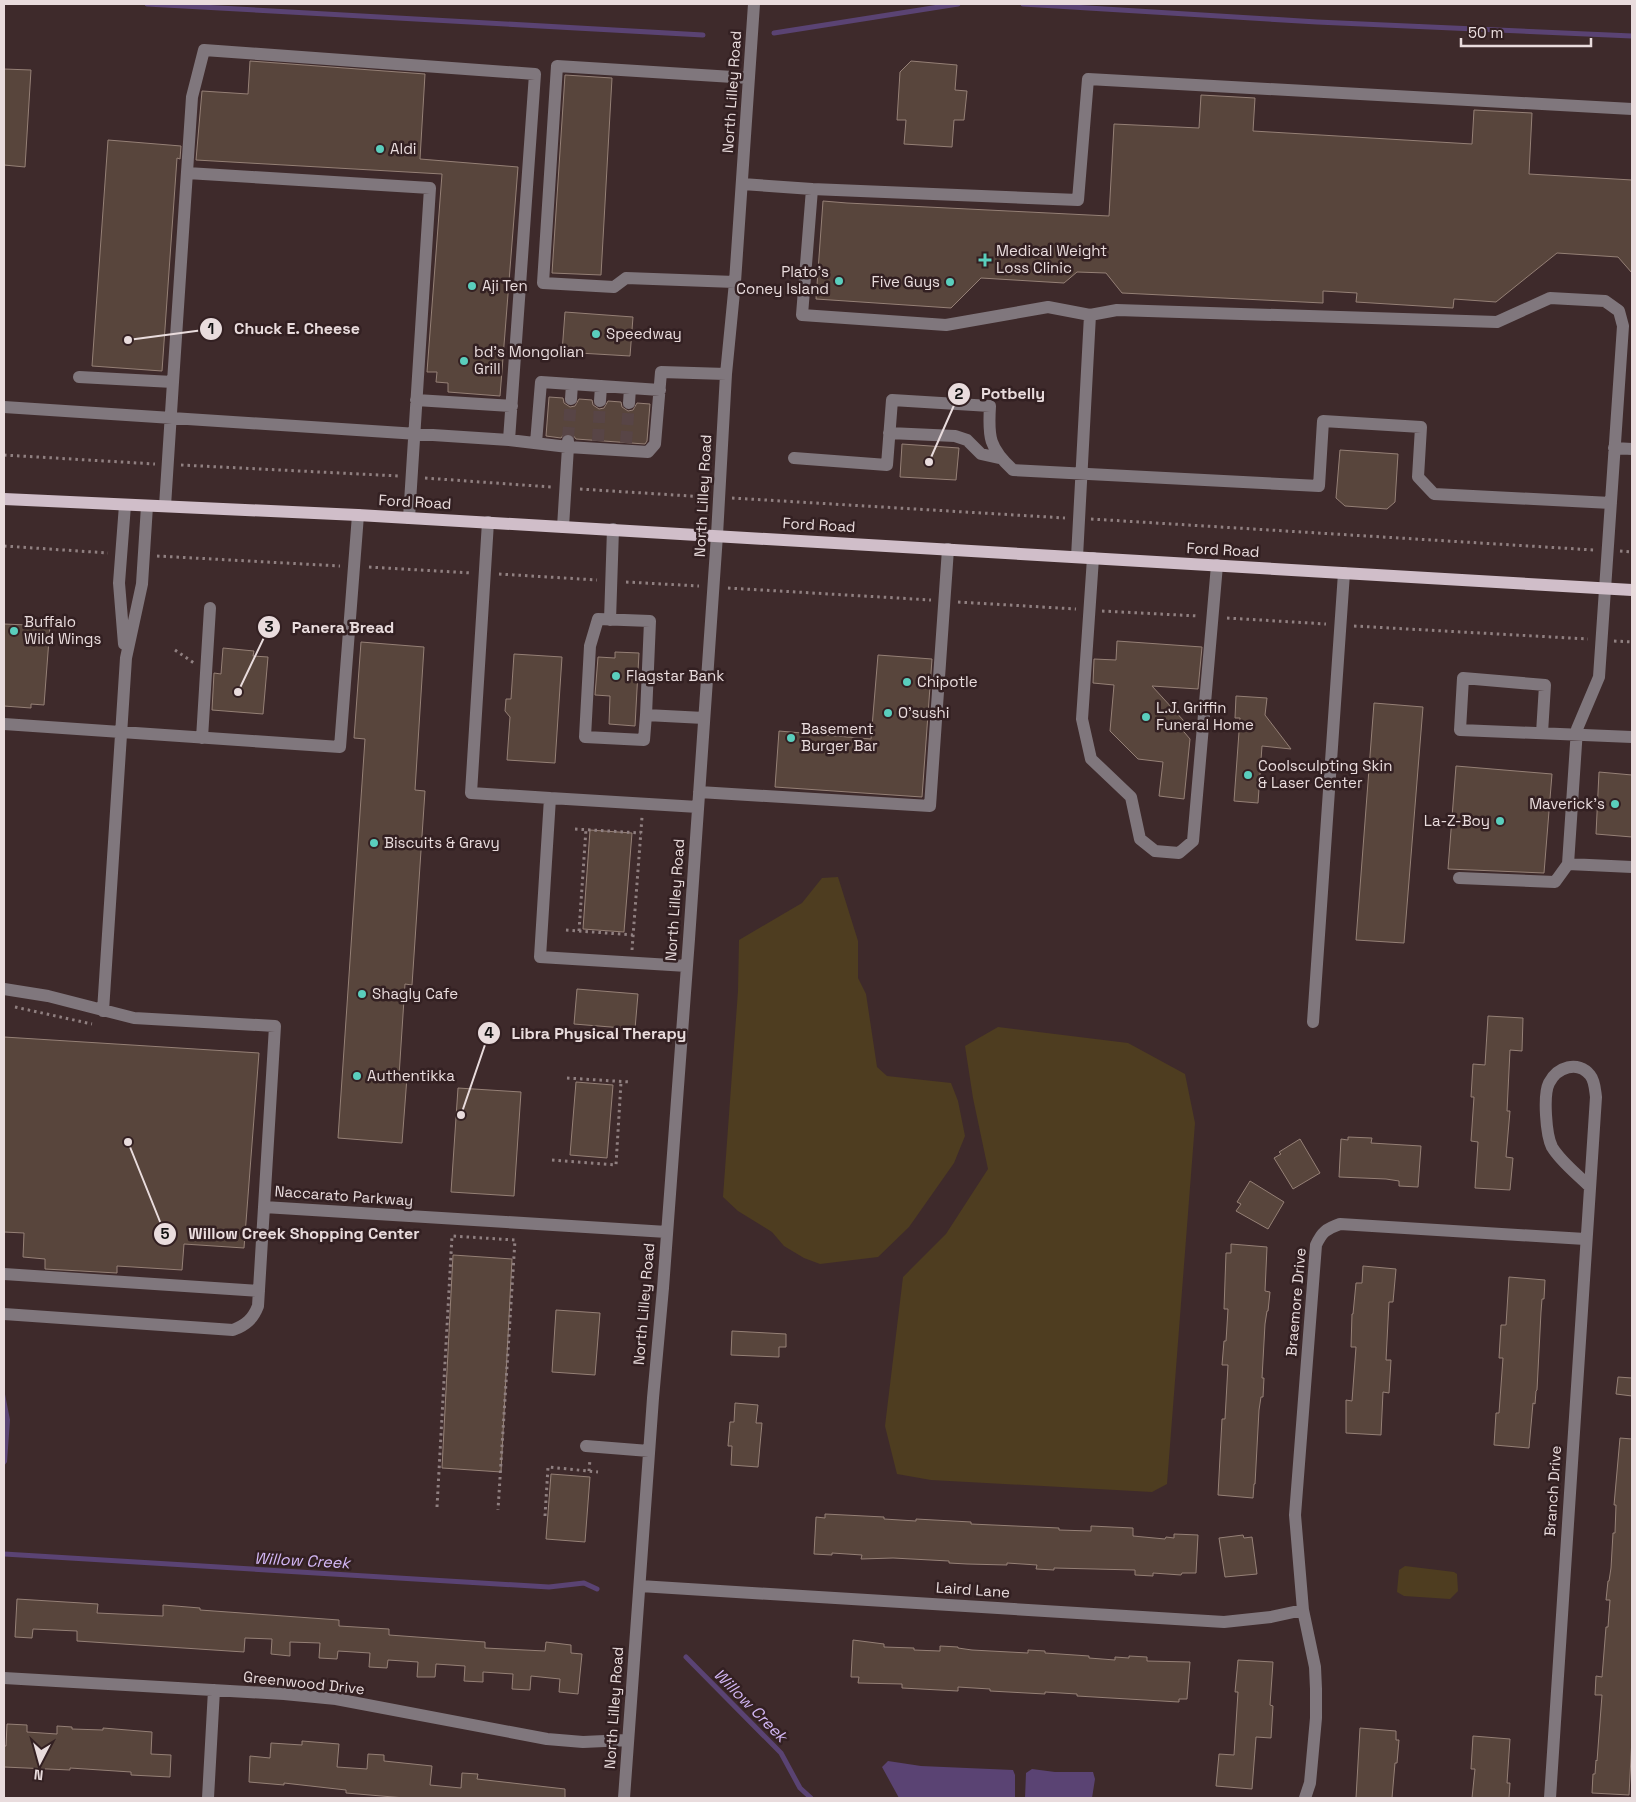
<svg xmlns="http://www.w3.org/2000/svg" width="1636" height="1802" viewBox="0 0 1636 1802" font-family="'Space Grotesk',sans-serif">
<style>
.green{fill:#4e3d20}
.water{fill:#5a4373}
.lines{fill:none;stroke-linecap:round;stroke-linejoin:round}
.stream{stroke:#5a4373;stroke-width:5}
.building{fill:#58453c;stroke:#958076}
.minor-tunnel{stroke:#584546;stroke-width:12;stroke-dasharray:12 6;stroke-linecap:butt}
.path{stroke:#908081;stroke-width:3;stroke-dasharray:2.5 4;stroke-linecap:butt}
.minor{stroke:#80777d;stroke-width:12}
.major{stroke:#d0bec9;stroke-width:12}
.poi-dot{fill:#5acebd;stroke:#332022;stroke-width:2}
.labels{text-anchor:middle;stroke-width:5;stroke-linejoin:round;paint-order:stroke}
.street-label{font-size:15px;fill:#e9dcdd;stroke:#332022}
.poi-label{font-size:15px;fill:#e9dcdd;stroke:#332022;text-anchor:start}
.water-label{font-size:16px;font-style:italic;fill:#d3b7f5;stroke:#332022}
.leader{fill:none;stroke:#e9dcdd;stroke-width:2}
.callout-dot{fill:#e9dcdd;stroke:#332022;stroke-width:2}
.mark-label{font-size:15px;text-anchor:middle;font-weight:bold;fill:#111}
.callout-label{font-size:16px;text-anchor:middle;font-weight:bold;fill:#e9dcdd;stroke:#332022;stroke-width:5;stroke-linejoin:round;paint-order:stroke}
</style>
<rect width="100%" height="100%" fill="#3e2a2b"/>
<!-- green -->
<path class="green" d="M838 877 858 941V978L866 994 877 1067 887 1076 951 1083 958 1101 965 1136 954 1163 909 1227 878 1257 820 1264 804 1258 784 1246 772 1232 738 1211 723 1197 738 991 739 940 802 903 822 878Z
M998 1027 1128 1043 1185 1074 1195 1123 1167 1484 1152 1492 931 1480 897 1474 885 1426 903 1277 946 1234 988 1169 973 1098 965 1046Z
M1405 1566 1454 1572 1457 1574 1458 1591 1450 1599 1404 1596 1397 1592 1399 1570Z"/>
<!-- water -->
<path class="water" d="M4 1389 10 1420 7 1462 4 1466Z
M888 1761 921 1766 1013 1770 1015 1775V1798H899L882 1767Z
M1032 1769 1055 1772H1093L1095 1779 1092 1798H1025L1026 1773Z"/>
<g class="lines">
<!-- stream -->
<path class="stream" d="M147 4 703 35
M1023 4 1317 22 1632 36
M774 33 958 4
M4 1554 549 1587 584 1583 597 1589
M686 1657 781 1753 800 1788 811 1798"/>
</g>
<!-- building -->
<path class="building" d="M250 61 425 74 420 159 518 167 500 396 448 392V383L436 382 437 372H427L442 174 196 160 202 91 248 94Z
M911 61 957 65 955 90 967 91 964 120H954L952 147 904 144 906 120H897L900 72Z
M4 69 31 70 25 167 4 165Z
M565 75 612 78 601 275 552 273Z
M1201 95 1255 98 1253 131 1472 144 1474 110 1532 113 1529 174 1632 180V273L1618 257 1557 253 1496 302 1454 299 1453 308 1356 302 1357 293 1323 291V303L1122 293 1106 273 1077 272 1064 283 981 278 951 308 816 299 823 201 847 203 1109 216 1114 124 1199 128Z
M108 140 181 146 180 159 177 158 162 371 92 366Z
M565 312 633 317 630 356 562 352Z
M549 397 563 398 564 403 570 407 575 406 579 399 592 400 593 405 599 409 604 408 608 401 621 402 622 407 628 411 633 410 637 403 650 404 647 441 645 444 576 439 572 434 568 433 564 434 561 438 546 436Z
M902 444 959 448 956 480 900 477Z
M1340 450 1398 454 1395 502 1387 509 1345 506 1336 498Z
M4 624 50 626 44 705 31 704V708L4 706Z
M1117 641 1202 647 1198 689 1152 686 1184 721 1179 726 1190 739 1184 799 1159 796 1163 762 1138 759 1110 731 1114 685 1093 683 1094 659 1116 660Z
M361 642 424 647 415 790 425 791 412 985 405 984 399 1076 407 1077 402 1143 338 1138 365 739 354 738Z
M223 648 254 651 253 656 268 657 263 714 212 710 214 673 221 674Z
M615 652 639 653 635 726 609 724 610 696 595 695 598 657 615 658Z
M514 654 562 657 555 763 507 760 510 717 505 711 506 699H511Z
M878 655 932 659 922 797 775 787 779 731 871 739Z
M1236 696 1267 698 1265 715 1291 749 1262 746 1258 803 1234 801 1240 718H1235Z
M1374 703 1423 707 1404 943 1356 940Z
M1456 766 1552 774 1544 873 1448 869Z
M1599 772 1632 775V837L1596 834Z
M590 830 632 833 624 932 583 929Z
M577 989 638 994 635 1029 574 1024Z
M1488 1016 1523 1018 1522 1051 1510 1050 1507 1111H1510L1506 1157 1513 1158 1510 1190 1475 1188 1478 1142 1471 1141 1474 1097H1471L1473 1064 1485 1065Z
M4 1037 259 1053 244 1248 184 1244 182 1270 117 1266V1273L45 1269V1259L23 1257 24 1233 4 1232Z
M576 1082 613 1085 607 1158 570 1155Z
M458 1088 521 1092 514 1196 451 1192Z
M1348 1137 1372 1138 1371 1143 1421 1146 1418 1187 1399 1186V1181L1386 1179 1339 1177 1341 1139 1348 1140Z
M1300 1139 1320 1173 1293 1189 1274 1158 1281 1154 1279 1152Z
M1250 1181 1284 1202 1268 1229 1236 1211 1241 1204 1237 1202Z
M1231 1244 1267 1247 1265 1291 1270 1292 1268 1311H1267L1265 1324 1262 1378H1264L1263 1397H1261L1259 1410 1255 1484H1254L1253 1498 1218 1495 1222 1419H1225L1228 1365H1222L1224 1341H1226L1228 1309H1224L1226 1253H1231Z
M453 1255 512 1259 501 1472 442 1468Z
M1363 1266 1396 1269 1393 1302H1389L1386 1360H1391L1389 1393 1383 1392 1381 1435 1346 1433V1400L1352 1401 1356 1347H1351L1352 1314H1353L1356 1283H1362Z
M1509 1277 1545 1280 1544 1299H1542L1541 1312 1537 1390 1536 1391 1535 1404 1533 1403 1529 1448 1494 1445 1496 1413H1499L1503 1358H1499L1501 1325H1506Z
M556 1310 600 1313 595 1375 552 1372Z
M732 1331 786 1334V1347H779V1357L731 1355Z
M1618 1377 1632 1378V1396L1616 1394Z
M735 1403 758 1405 756 1423H762L758 1467 731 1465 732 1446H728L730 1422H734Z
M1620 1438 1632 1439V1738L1629 1795 1592 1793 1593 1774H1595L1596 1760 1597 1761 1602 1695H1595L1596 1676 1602 1677 1606 1627H1608L1610 1600H1606L1608 1581H1609L1611 1568 1613 1533H1615L1616 1505H1614Z
M551 1474 590 1477 585 1542 546 1539Z
M825 1514 884 1517V1519L916 1521V1519L971 1522V1524L1059 1528V1530L1091 1531V1526L1133 1528V1536L1165 1539 1166 1537 1174 1538V1534L1198 1535 1196 1573H1182L1181 1575 1153 1573V1576L1135 1575V1570L1054 1568V1570L1036 1569 1037 1565 1007 1563V1565L967 1564 949 1563V1561L893 1558 861 1559 862 1555 832 1553V1555L814 1554 816 1517 825 1518Z
M1243 1535 1244 1538 1252 1537 1257 1574 1225 1577 1219 1538Z
M17 1599 98 1604 97 1613 163 1616V1605L200 1608V1610L339 1620V1626L389 1629V1635L485 1642V1648L545 1651 546 1642 571 1645V1653L582 1654 578 1694 559 1692 560 1679 531 1676 530 1690 512 1689 513 1674 483 1672V1682L464 1681 465 1666 436 1664 435 1677H417L418 1662 388 1660 387 1668 369 1667 370 1653 338 1651 337 1659 319 1658 320 1643 290 1642V1656L271 1654 272 1639 245 1638 244 1652 77 1641V1631L33 1629 32 1638 15 1637Z
M853 1640 884 1644V1647L914 1648V1650L940 1651V1646L958 1647V1648L972 1650 1028 1653V1650L1045 1651V1653L1089 1656V1658L1115 1660V1657L1129 1658V1656L1147 1657V1661L1190 1662 1187 1699H1179V1702L1077 1696V1694L1045 1692V1694L990 1691V1689L958 1687V1691L902 1688V1684L858 1683 859 1677H851Z
M1238 1660 1273 1662 1270 1705 1273 1706 1271 1738 1256 1737 1252 1789 1216 1786 1219 1754 1234 1755 1238 1692H1235Z
M7 1724 27 1725V1732L57 1734V1726L72 1727V1729L103 1730V1728L152 1732 151 1754 171 1755 170 1777 131 1775V1772L70 1768V1770L4 1767V1746H6Z
M1360 1728 1396 1731V1740H1399L1397 1763H1395L1392 1798H1356Z
M1473 1736 1510 1739 1507 1783H1510L1509 1798H1472L1475 1769H1471Z
M302 1741 339 1744 337 1767 367 1769 368 1754 384 1755V1761L432 1766 430 1785 461 1788 462 1773 478 1774 477 1779 565 1789V1798H405L346 1793V1790L284 1783V1785L249 1782 250 1756 270 1758 271 1743 302 1745Z"/>
<g class="lines">
<!-- minor-tunnel -->
<path class="minor-tunnel" d="M568 439 571 399
M598 441 600 401
M626 443 629 403"/>
<!-- path -->
<path class="path" d="M4 455 155 464
M181 465 399 476
M425 478 551 487
M580 489 706 497
M732 498 1065 518
M1091 519 1594 550
M4 546 108 553
M1620 551 1632 552
M157 556 340 566
M369 567 472 573
M499 574 597 580
M626 582 699 586
M728 588 931 600
M958 602 1076 609
M1102 611 1198 616
M1227 618 1326 624
M1354 626 1588 639
M1614 641 1632 642
M175 650 194 663
M575 829 641 833
M566 930 633 935
M579 931 586 829
M632 950 642 817
M15 1007 92 1024
M567 1078 630 1082
M552 1160 616 1165 621 1082
M589 1471 590 1459
M437 1507 452 1236 515 1240 498 1510
M545 1516 548 1467 598 1472"/>
<!-- minor -->
<path class="minor" d="M187 173 430 188 409 518
M742 184 812 189 802 315 946 325 1048 307 1090 315
M812 189 1078 200 1088 79 1632 109
M735 282 626 278 614 287 543 283 557 66 749 78
M79 377 173 382
M571 399 572 384
M416 400 512 406
M600 401 601 386
M629 403 630 388
M4 407 509 440 535 74 204 50 192 97 173 382 165 506
M889 433 955 436 967 440 981 454 999 458
M509 440 568 447V441
M536 443 541 382 660 390
M1614 448 1632 449
M794 458 887 465 892 400 990 406C988 437 989 448 1013 470L1319 486 1323 421 1421 427 1418 477 1434 494 1611 503
M488 522 471 793 550 798
M563 527 568 447 648 452 655 444 661 372 726 374
M1077 557 1090 315 1117 310 1497 322 1550 298 1605 301 1619 311 1623 326 1599 677 1577 729 1568 864 1632 867
M1093 558 1082 719 1091 759 1131 797 1140 839 1155 851 1179 853 1193 841 1217 565
M610 620 613 529
M124 644 119 583 125 505
M646 715 644 740 585 737 590 646 598 619 650 621 646 715 704 718
M4 724 340 747 358 515
M1542 733 1545 685 1463 678 1460 730 1632 737
M202 738 210 608
M699 792 930 806 948 549
M1459 878 1555 882 1568 864
M687 966 540 957 550 798 698 807
M4 989 48 996 134 1018 275 1026 264 1207
M103 1011 126 658 142 584 147 506
M1313 1022 1344 573
M4 1274 259 1291
M4 1314 233 1330C246 1325 253 1319 258 1306L264 1207 667 1232
M586 1446 649 1451
M640 1586 1224 1622 1271 1617 1303 1610
M4 1678 284 1694 336 1699 547 1739 583 1742 627 1740
M208 1798 214 1690
M624 1798 653 1398 663 1288 689 939 717 535 726 374 735 282 754 4
M1305 1798 1310 1783 1316 1718V1689L1315 1667 1303 1610 1295 1515 1316 1245C1322 1232 1326 1229 1340 1224L1585 1239
M1550 1798 1596 1097C1595 1090 1595 1081 1590 1075 1578 1060 1557 1067 1549 1083 1543 1095 1546 1135 1552 1147 1561 1162 1577 1174 1589 1186"/>
<!-- major -->
<path class="major" d="M4 499 358 515 1632 590"/>
</g>
<!-- markers -->
<g class="poi-dot">
<circle cx="380" cy="149" r="5"/>
<path d="M982.5 252.5h5v5h5v5h-5v5h-5v-5h-5v-5h5z"/>
<circle cx="839" cy="281" r="5"/>
<circle cx="950" cy="282" r="5"/>
<circle cx="472" cy="286" r="5"/>
<circle cx="596" cy="334" r="5"/>
<circle cx="464" cy="361" r="5"/>
<circle cx="14" cy="631" r="5"/>
<circle cx="616" cy="676" r="5"/>
<circle cx="907" cy="682" r="5"/>
<circle cx="888" cy="713" r="5"/>
<circle cx="1146" cy="717" r="5"/>
<circle cx="791" cy="738" r="5"/>
<circle cx="1248" cy="775" r="5"/>
<circle cx="1615" cy="804" r="5"/>
<circle cx="1500" cy="821" r="5"/>
<circle cx="374" cy="843" r="5"/>
<circle cx="362" cy="994" r="5"/>
<circle cx="357" cy="1076" r="5"/>
</g>
<g class="labels">
<!-- street labels -->
<g class="street-label">
<text transform="translate(732 92) rotate(-86)" y="5">North Lilley Road</text>
<text transform="translate(703 496) rotate(-87)" y="5">North Lilley Road</text>
<text transform="translate(415 502) rotate(3)" y="5">Ford Road</text>
<text transform="translate(819 525) rotate(3)" y="5">Ford Road</text>
<text transform="translate(1223 550) rotate(3)" y="5">Ford Road</text>
<text transform="translate(675 900) rotate(-86)" y="5">North Lilley Road</text>
<text transform="translate(344 1196) rotate(4)" y="5">Naccarato Parkway</text>
<text transform="translate(1296 1302) rotate(-85)" y="5">Braemore Drive</text>
<text transform="translate(644 1304) rotate(-85)" y="5">North Lilley Road</text>
<text transform="translate(1553 1491) rotate(-86)" y="5">Branch Drive</text>
<text transform="translate(973 1590) rotate(4)" y="5">Laird Lane</text>
<text transform="translate(304 1683) rotate(6)" y="5">Greenwood Drive</text>
<text transform="translate(614 1708) rotate(-86)" y="5">North Lilley Road</text>
</g>
<!-- poi labels -->
<g class="poi-label">
<text x="390" y="154">Aldi</text>
<text x="996" y="256">Medical Weight<tspan x="996" dy="17">Loss Clinic</tspan></text>
<text x="829" y="277" text-anchor="end">Plato's<tspan x="829" dy="17">Coney Island</tspan></text>
<text x="940" y="287" text-anchor="end">Five Guys</text>
<text x="482" y="291">Aji Ten</text>
<text x="606" y="339">Speedway</text>
<text x="474" y="357">bd's Mongolian<tspan x="474" dy="17">Grill</tspan></text>
<text x="24" y="627">Buffalo<tspan x="24" dy="17">Wild Wings</tspan></text>
<text x="626" y="681">Flagstar Bank</text>
<text x="917" y="687">Chipotle</text>
<text x="1156" y="713">L.J. Griffin<tspan x="1156" dy="17">Funeral Home</tspan></text>
<text x="898" y="718">O'sushi</text>
<text x="801" y="734">Basement<tspan x="801" dy="17">Burger Bar</tspan></text>
<text x="1258" y="771">Coolsculpting Skin<tspan x="1258" dy="17">&amp; Laser Center</tspan></text>
<text x="1605" y="809" text-anchor="end">Maverick's</text>
<text x="1490" y="826" text-anchor="end">La-Z-Boy</text>
<text x="384" y="848">Biscuits &amp; Gravy</text>
<text x="372" y="999">Shagly Cafe</text>
<text x="367" y="1081">Authentikka</text>
</g>
<!-- water labels -->
<g class="water-label">
<text transform="translate(302 1560) rotate(3)" y="6">Willow Creek</text>
<text transform="translate(751 1705) rotate(45)" y="6">Willow Creek</text>
</g>
</g>
<!-- callouts -->
<path class="leader" d="M128 340L211 329M929 462L959 394M238 692L269 627M461 1115L489 1033M128 1142L165 1234"/>
<g class="callout-dot">
<circle cx="128" cy="340" r="5"/>
<circle cx="929" cy="462" r="5"/>
<circle cx="238" cy="692" r="5"/>
<circle cx="461" cy="1115" r="5"/>
<circle cx="128" cy="1142" r="5"/>
<circle cx="211" cy="329" r="12"/>
<circle cx="959" cy="394" r="12"/>
<circle cx="269" cy="627" r="12"/>
<circle cx="489" cy="1033" r="12"/>
<circle cx="165" cy="1234" r="12"/>
</g>
<g class="mark-label">
<text x="211" y="334">1</text>
<text x="959" y="399">2</text>
<text x="269" y="632">3</text>
<text x="489" y="1038">4</text>
<text x="165" y="1239">5</text>
</g>
<g class="callout-label">
<text x="297" y="334">Chuck E. Cheese</text>
<text x="1013" y="399">Potbelly</text>
<text x="343" y="633">Panera Bread</text>
<text x="599" y="1039">Libra Physical Therapy</text>
<text x="304" y="1239">Willow Creek Shopping Center</text>
</g>
<!-- border -->
<rect width="1636" height="1802" fill="none" stroke="#e9dcdd" stroke-width="10"/>
<!-- north arrow -->
<g transform="translate(40 1762) rotate(186)" stroke="#332022" stroke-width="4" paint-order="stroke">
<path d="M0-4L9 19L0 12L-9 19Z" fill="#e9dcdd"/>
<text y="-8" font-size="14" font-weight="bold" text-anchor="middle" fill="#e9dcdd">N</text>
</g>
<!-- scale -->
<path d="M1461 38v8h130v-8" fill="none" stroke="#e9dcdd" stroke-width="2.5"/>
<text x="1468" y="38" font-size="15" fill="#e9dcdd" stroke="#332022" stroke-width="4" paint-order="stroke">50 m</text>
</svg>
